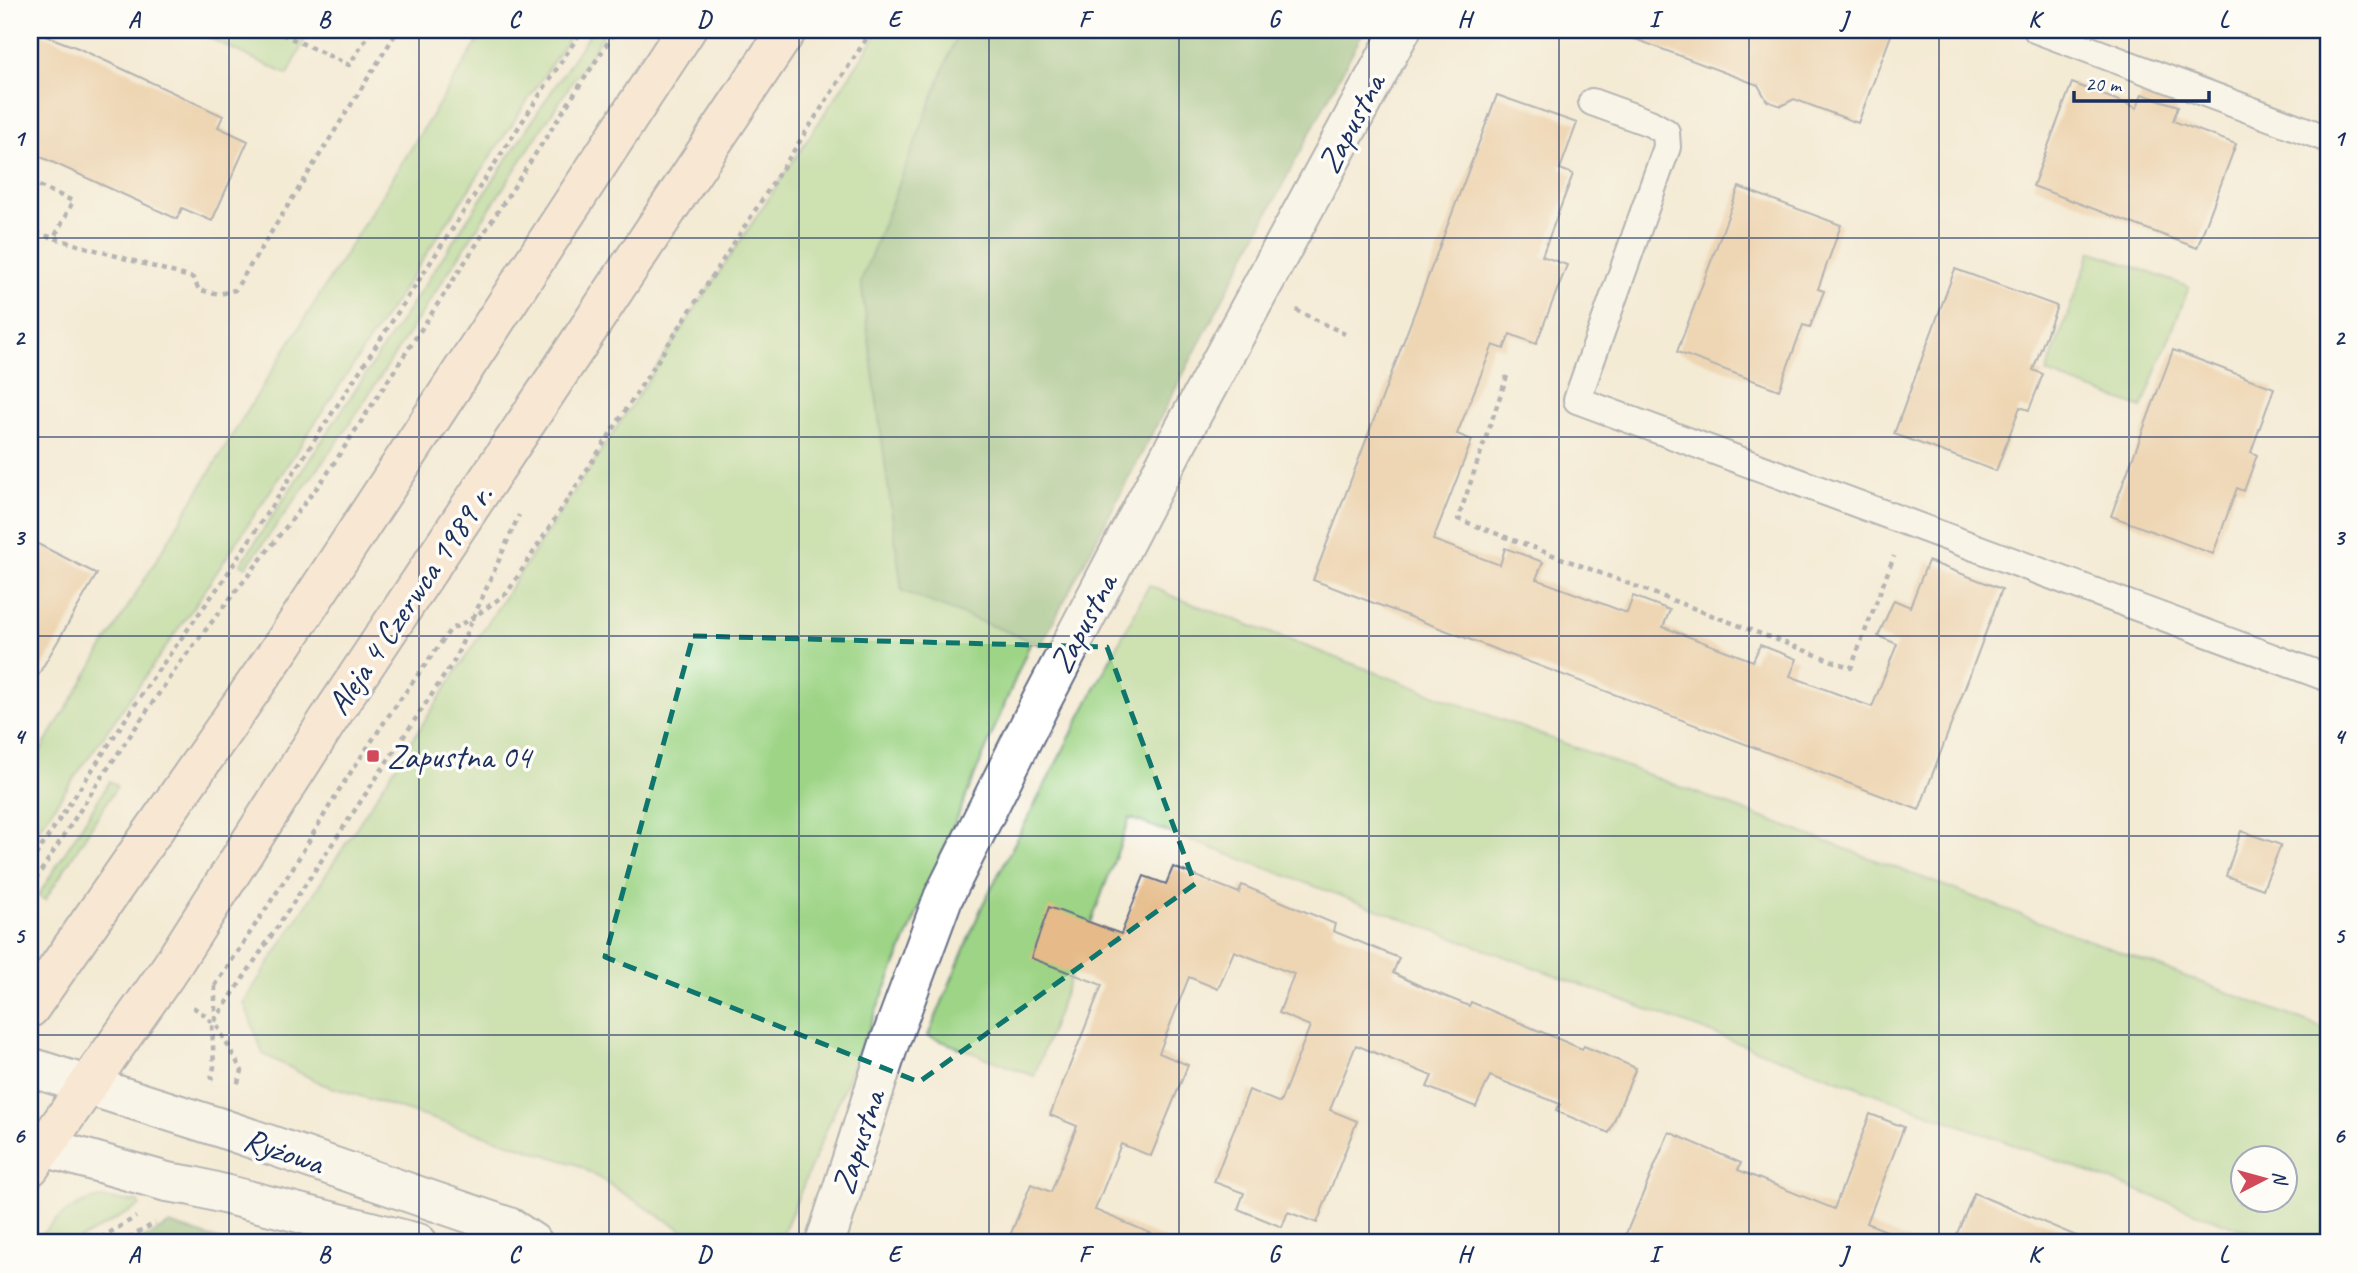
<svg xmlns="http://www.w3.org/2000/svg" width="2358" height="1273" viewBox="0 0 2358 1273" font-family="Caveat,sans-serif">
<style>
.green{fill:#9dd485;stroke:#5c8272;stroke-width:2;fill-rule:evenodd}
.forest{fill:#7eb672;stroke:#4c7268;stroke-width:2}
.building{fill:#e6bb89}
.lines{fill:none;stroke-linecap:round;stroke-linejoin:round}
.service-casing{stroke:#677188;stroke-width:30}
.minor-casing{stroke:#677188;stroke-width:42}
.tertiary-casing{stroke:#677188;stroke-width:42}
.secondary-casing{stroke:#677188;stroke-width:42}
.path{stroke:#677188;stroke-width:4.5;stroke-dasharray:5 5;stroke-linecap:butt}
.service{stroke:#fff;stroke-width:26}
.minor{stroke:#fff;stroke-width:38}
.tertiary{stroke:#fff;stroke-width:38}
.secondary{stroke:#fde4d1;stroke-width:38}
.marked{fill:none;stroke:#0f766e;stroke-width:5;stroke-dasharray:14 9;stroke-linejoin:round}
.grid{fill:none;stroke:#1b2f5e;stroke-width:2;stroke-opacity:0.55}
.poi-dot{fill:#d1495b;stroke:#fdfcf7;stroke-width:2.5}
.labels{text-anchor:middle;stroke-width:7;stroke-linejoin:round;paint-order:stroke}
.street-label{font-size:33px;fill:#1b2f5e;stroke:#fdfcf7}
.poi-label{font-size:33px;fill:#1b2f5e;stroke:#fdfcf7;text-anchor:start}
.neatline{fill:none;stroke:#1b2f5e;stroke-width:2.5}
.grid-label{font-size:23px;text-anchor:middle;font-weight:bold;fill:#1b2f5e}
</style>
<rect width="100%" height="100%" fill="#fdfcf7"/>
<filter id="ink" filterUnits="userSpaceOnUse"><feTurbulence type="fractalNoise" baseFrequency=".0143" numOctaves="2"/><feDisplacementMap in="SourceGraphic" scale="14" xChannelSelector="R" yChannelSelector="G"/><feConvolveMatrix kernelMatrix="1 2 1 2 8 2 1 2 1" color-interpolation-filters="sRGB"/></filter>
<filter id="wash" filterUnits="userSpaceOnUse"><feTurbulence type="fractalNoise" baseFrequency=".00686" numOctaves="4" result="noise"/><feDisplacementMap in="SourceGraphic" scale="28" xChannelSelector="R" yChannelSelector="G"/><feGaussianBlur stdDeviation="1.57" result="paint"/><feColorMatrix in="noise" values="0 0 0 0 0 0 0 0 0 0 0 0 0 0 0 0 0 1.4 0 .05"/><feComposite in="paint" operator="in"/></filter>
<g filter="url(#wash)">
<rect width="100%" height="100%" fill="#f4ebd5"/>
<!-- green -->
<path class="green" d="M192 30H285L305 39 288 75Z
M485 30H574L193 608 30 841V768L239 424Z
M592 30H606L343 434 246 567 241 564Z
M880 30H1356L1073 541 784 1231 767 1243H703L578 1165 322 1084 263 1054 244 1002 507 593Z
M2091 251 2189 287 2142 408 2046 373Z
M1149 585 1172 596 2328 1030V1243H2279L1130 818 1034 1076 928 1036 982 906ZM2242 1158H2284V1200H2242Z
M110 781 117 786 45 900 38 896Z
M100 1198 139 1202 140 1206 73 1243H35C52 1220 72 1203 100 1198Z"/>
<!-- forest -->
<path class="forest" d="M959 30H1364L1041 645 902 591 861 281Z
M170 1224 227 1243H135Z"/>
<g id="blocks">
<!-- building -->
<path class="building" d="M30 30 78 48 223 116 218 127 248 141 212 221 182 208 177 219 30 152Z
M1620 30H1893L1858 123 1794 99 1781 106 1767 101 1758 85 1619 33Z
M2072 83 2137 108 2142 94 2178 106 2173 121 2236 144 2197 248 2033 186Z
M1497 95 1577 123 1560 169 1573 174 1542 256 1567 265 1536 344 1510 334 1504 349 1493 345 1457 434 1472 440 1433 540 1500 565 1505 548 1543 562 1536 579 1627 613 1633 596 1670 610 1663 627 1753 661 1760 645 1797 659 1790 676 1872 707 1897 644 1878 636 1894 600 1910 607 1928 561 2002 589 1919 810 1313 580Z
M1739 187 1841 225 1818 289 1824 291 1810 327 1803 325 1779 390 1677 352Z
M1955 269 2057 306 2033 370 2043 374 2029 410 2020 407 1996 471 1894 434Z
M2173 350 2274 388 2251 452 2257 455 2244 491 2237 488 2213 554 2111 516Z
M30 540 97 574 30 689Z
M2241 831 2281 845 2263 889 2226 876Z
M1173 867 1239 893 1242 885 1335 924 1333 931 1399 958 1393 973 1427 989 1469 1006 1471 1002 1582 1049 1584 1046 1636 1068 1609 1133 1556 1111 1560 1104 1490 1076 1476 1107 1427 1087 1432 1076 1356 1045 1330 1110 1357 1121 1317 1223 1288 1212 1282 1227 1238 1209 1244 1193 1214 1182 1249 1090 1280 1103 1310 1026 1279 1013 1294 974 1234 951 1218 989 1189 977 1159 1053 1188 1065 1151 1156 1121 1144 1095 1210 1174 1243H1007L1031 1184 1051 1192 1077 1126 1050 1115 1102 985 1031 958 1049 907 1121 934 1144 876 1166 884Z
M1870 1114 1904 1127 1867 1223 1915 1243H1622L1669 1132 1741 1163 1738 1170 1834 1209Z
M1974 1193 2093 1243H1953Z"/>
</g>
</g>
<g filter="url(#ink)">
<use href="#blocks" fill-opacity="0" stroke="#677188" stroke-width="2"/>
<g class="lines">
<defs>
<path id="service" d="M2037 30 2328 139
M1592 102 1650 123 1666 132 1667 147 1577 400 2328 678"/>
<path id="minor" d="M825 1243 889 1044 943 898 1041 702 1175 446 1401 30"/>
<path id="tertiary" d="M30 1067 218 1127 509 1227 533 1243
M30 1143 167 1182 192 1186 418 1243"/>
<path id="secondary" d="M30 1008 284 643 686 30
M30 1167 171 967 327 722 787 30"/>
</defs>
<!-- service casing -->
<use href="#service" class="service-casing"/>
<!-- minor casing -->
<use href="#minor" class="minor-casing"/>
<!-- tertiary casing -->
<use href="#tertiary" class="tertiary-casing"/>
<!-- secondary casing -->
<use href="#secondary" class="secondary-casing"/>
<!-- path -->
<path class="path" d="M273 30 349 65 372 30
M30 182 73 201 54 238
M30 224 40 234 193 278 199 290 220 294 235 290 398 30
M1296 310 1345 334
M1507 376 1458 519 1851 668 1894 556
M30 864 152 679 224 579 582 30
M30 888 97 784 179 664 325 477 616 30
M30 912 38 916
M215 986 294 866 339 790 387 718 450 630 474 617 507 593 872 30
M215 986V1022L242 1071 237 1085
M193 1007 208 1017 212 1025
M211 1080 214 1067 212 1025 454 661 519 515
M92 1243 136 1217
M120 1243 155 1223"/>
<!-- service -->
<use href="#service" class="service"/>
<!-- minor -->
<use href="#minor" class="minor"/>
<!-- tertiary -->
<use href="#tertiary" class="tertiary"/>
<!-- secondary -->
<use href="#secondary" class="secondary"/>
</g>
</g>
<!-- marked area -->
<path d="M0 0H2358V1273H0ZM693 636 1107 647 1195 884 919 1082 605 957Z" fill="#f4ebd5" fill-opacity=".55" fill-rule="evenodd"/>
<path class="marked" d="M693 636 1107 647 1195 884 919 1082 605 957Z"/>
<!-- grid -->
<path class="grid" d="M229 30V1243M419 30V1243M609 30V1243M799 30V1243M989 30V1243M1179 30V1243M1369 30V1243M1559 30V1243M1749 30V1243M1939 30V1243M2129 30V1243M30 238H2328M30 437H2328M30 636H2328M30 836H2328M30 1035H2328"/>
<!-- markers -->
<rect class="poi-dot" x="366" y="749" width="14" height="14" rx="3.5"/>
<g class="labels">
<!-- street labels -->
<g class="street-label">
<text transform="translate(1350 123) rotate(-62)" y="12">Zapustna</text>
<text transform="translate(409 599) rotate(-56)" y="12">Aleja 4 Czerwca 1989 r.</text>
<text transform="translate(1082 623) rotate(-62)" y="12">Zapustna</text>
<text transform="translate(857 1142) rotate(-72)" y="12">Zapustna</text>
<text transform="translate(284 1150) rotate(19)" y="12">Ryżowa</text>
</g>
<!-- poi labels -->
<g class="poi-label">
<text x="387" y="768">Zapustna 04</text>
</g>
</g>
<!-- margin -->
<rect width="2358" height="1273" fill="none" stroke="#fdfcf7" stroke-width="77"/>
<!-- north arrow -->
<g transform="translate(2264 1179) rotate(84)"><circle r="33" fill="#fdfcf7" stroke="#a3aaba" stroke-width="2"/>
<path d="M0-5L12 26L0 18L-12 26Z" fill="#d1495b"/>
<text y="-10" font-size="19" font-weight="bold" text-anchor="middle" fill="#1b2f5e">N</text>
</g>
<!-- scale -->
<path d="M2074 91v10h135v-10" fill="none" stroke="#1b2f5e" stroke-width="3.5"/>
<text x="2085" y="91" font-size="21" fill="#1b2f5e" stroke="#fdfcf7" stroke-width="5" paint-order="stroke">20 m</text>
<rect x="38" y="38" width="2282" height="1196" class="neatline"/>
<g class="grid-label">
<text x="134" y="27">A</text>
<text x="324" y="27">B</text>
<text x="514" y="27">C</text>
<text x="704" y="27">D</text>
<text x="894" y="27">E</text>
<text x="1084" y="27">F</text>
<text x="1274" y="27">G</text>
<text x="1464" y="27">H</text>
<text x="1654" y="27">I</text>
<text x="1844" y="27">J</text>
<text x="2034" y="27">K</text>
<text x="2224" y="27">L</text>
<text x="19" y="146">1</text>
<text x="2339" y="146">1</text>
<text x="19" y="345">2</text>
<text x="2339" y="345">2</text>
<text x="19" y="545">3</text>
<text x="2339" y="545">3</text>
<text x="19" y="744">4</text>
<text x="2339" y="744">4</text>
<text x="19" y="943">5</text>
<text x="2339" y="943">5</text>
<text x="19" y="1143">6</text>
<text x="2339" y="1143">6</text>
<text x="134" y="1262">A</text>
<text x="324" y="1262">B</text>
<text x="514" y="1262">C</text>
<text x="704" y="1262">D</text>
<text x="894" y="1262">E</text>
<text x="1084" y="1262">F</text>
<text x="1274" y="1262">G</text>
<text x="1464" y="1262">H</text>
<text x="1654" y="1262">I</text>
<text x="1844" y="1262">J</text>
<text x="2034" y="1262">K</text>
<text x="2224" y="1262">L</text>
</g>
</svg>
